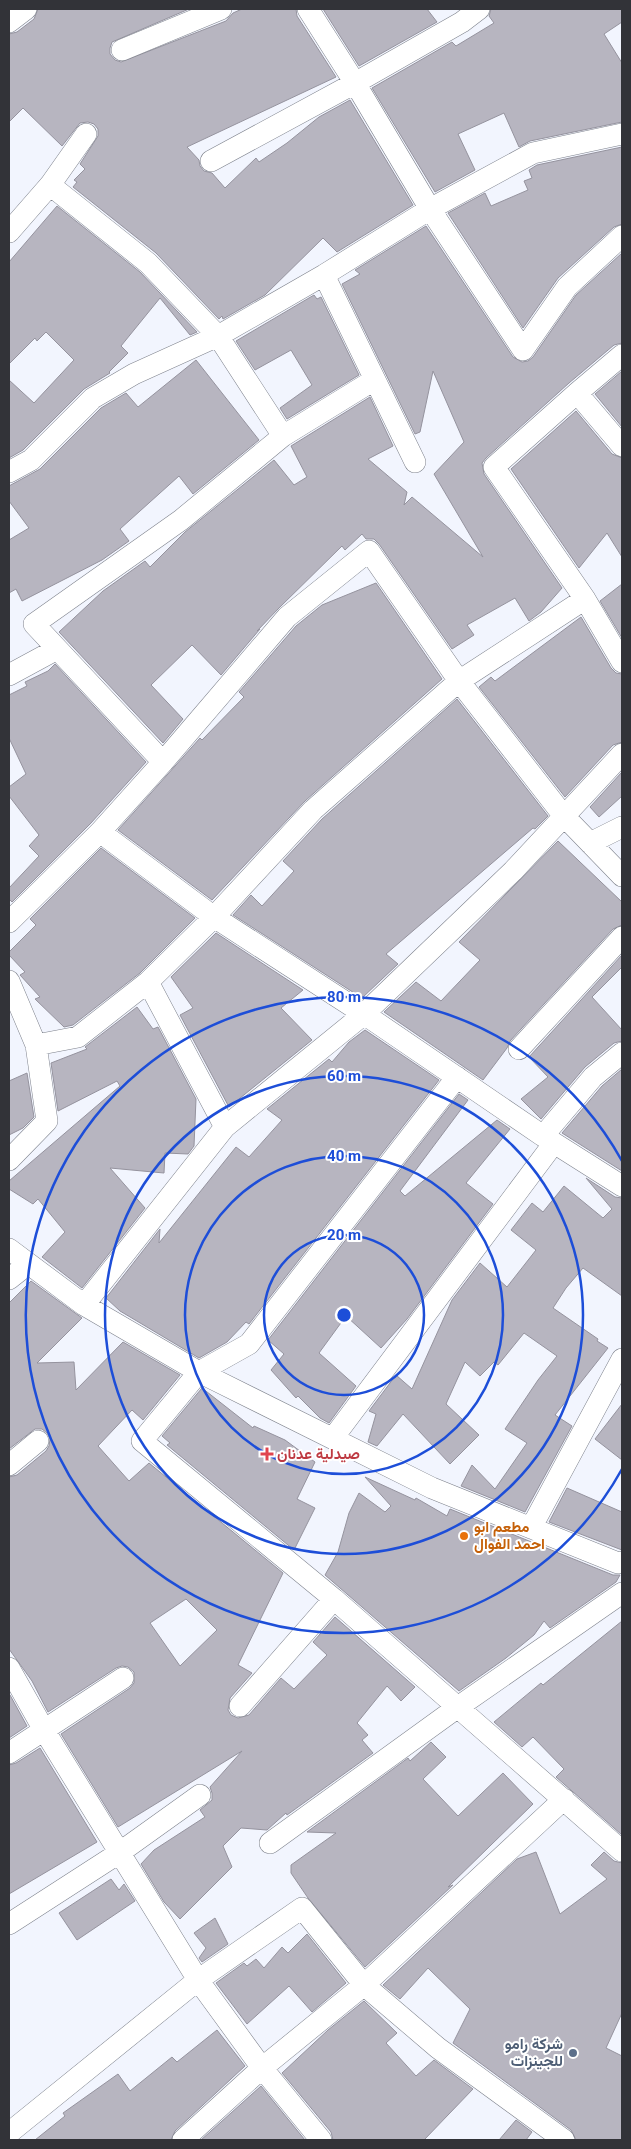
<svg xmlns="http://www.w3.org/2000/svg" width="631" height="2149" viewBox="0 0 631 2149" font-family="Roboto,Vazirmatn,sans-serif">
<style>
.building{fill:#b7b5c0;stroke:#95939e;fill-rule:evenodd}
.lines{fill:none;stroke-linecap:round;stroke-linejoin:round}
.street-casing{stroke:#7e828c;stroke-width:22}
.street{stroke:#fff;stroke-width:21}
.ring{fill:none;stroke:#1d4ed8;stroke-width:2.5}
.health-dot{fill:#e0444e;stroke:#fff;stroke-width:2}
.food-dot{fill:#e8710a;stroke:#fff;stroke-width:2}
.service-dot{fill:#5c6f8a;stroke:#fff;stroke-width:2}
.labels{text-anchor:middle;stroke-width:4;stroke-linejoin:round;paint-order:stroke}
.health-label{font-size:15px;font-weight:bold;fill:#be3a42;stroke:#fff;text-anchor:start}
.food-label{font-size:15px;font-weight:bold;fill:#c56008;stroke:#fff;text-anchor:start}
.service-label{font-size:15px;font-weight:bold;fill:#4e5e75;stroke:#fff;text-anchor:end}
.centre{fill:#1d4ed8;stroke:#fff;stroke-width:2.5}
.ring-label{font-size:15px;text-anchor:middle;font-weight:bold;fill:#1d4ed8;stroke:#fff;stroke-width:4;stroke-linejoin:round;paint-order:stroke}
</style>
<rect width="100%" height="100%" fill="#f2f5fe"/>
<!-- building -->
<path class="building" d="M38 9H189L112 42 110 48V54L115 60 121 62 226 21 233 13 242 9H296L297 16 336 77 187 147 199 160 200 166 204 171 212 173 225 188 256 158 259 162 287 143 319 117 350 100 413 205 337 252 323 238 265 295 223 319 222 316 219 319 156 253 73 187 77 182 74 180 85 169 80 164 98 136V129L94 124 88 122 80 123 62 146 23 108 9 122V34L17 32 34 19Z
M323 9H427L437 22 359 66Z
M491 9H622V22L604 34 622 63V122L530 141 519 147 504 113 458 134 475 170 435 192 372 88 452 42 456 46 494 23 489 16Z
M622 147V224L614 227 558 278 523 328 448 213 485 193 491 206 528 190 524 181 532 178 529 170 537 165Z
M57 206 140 272 197 332 190 335 160 298 121 346 128 353 109 372 110 373 84 389 23 450 9 458V380L34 403 74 360 46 332 37 341 35 338 9 364V262Z
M426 226 513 357 522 362 528 361 533 357 576 295 622 253V343L614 345 569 383 486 458 482 463 484 474 562 588 541 612 529 621 515 598 467 625 474 635 452 649 379 544 374 539H366L362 534 345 550 342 546 278 609 257 631 260 629 221 675 192 645 151 685 183 719 163 743 59 632 103 591 145 561 150 567 185 532 274 460 294 485 307 477 291 446 370 397 393 446 368 459 407 492 404 505 412 497 483 557 434 474 464 442 433 371 420 432 415 434 342 284 360 274 355 270Z
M314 295 317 299 321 297 359 375 287 419 280 408 312 385 291 350 255 370 236 341Z
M196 360 259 440 193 494 179 476 120 529 129 541 102 560 22 601 16 589 9 593V540L29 528 9 501V486L40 469 101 408 126 393 138 407Z
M622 371V427L595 394Z
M576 411 612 454 622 458V557L607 533 579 568 511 469Z
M376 583 442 679 305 801 212 900 118 830 200 738 202 740 244 697 239 692 296 626 322 605Z
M622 584V638L600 601Z
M581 617 611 668 616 673 622 674V742L613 745 565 797 479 687 491 677 495 681Z
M55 664 146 762 91 823 12 902 9 899V888L39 856 29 846 39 835 9 796V787L26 774 9 738V695L27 686 25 682 48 671Z
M457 699 548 816 535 829 533 828 386 954 398 964 362 998 233 915 251 895 262 906 294 871 283 861 322 819Z
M622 772V796L599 817 590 807Z
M558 841 622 902V925L613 929 510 1041 507 1048 483 1080 384 1012 416 982 441 1001 480 960 459 942Z
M101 848 195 918 140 973 73 1025 64 1027 35 999 40 997 20 975 25 972 9 955V952L36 925 30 919Z
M216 933 303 990 281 1008 312 1040 229 1107 180 1015 193 1008 171 977Z
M622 955V967L592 997 622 1030V1041L614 1043 585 1067 541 1119 521 1099 548 1077 529 1057Z
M137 1007 153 1029 158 1027 196 1099 194 1146 188 1154 165 1153 164 1173 110 1168 145 1208 82 1288 42 1257 65 1232 38 1199 33 1204 9 1189V1181L120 1086 117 1081 58 1111 51 1063 87 1049 85 1047Z
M365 1030 439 1080 249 1324 246 1322 227 1342 199 1358 120 1311 106 1298 160 1229 159 1243 236 1147 249 1157 282 1120 267 1109 329 1059 332 1062 349 1042Z
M622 1069V1171L562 1133 602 1086Z
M27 1073 34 1117 23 1128 9 1135V1081Z
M459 1094 468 1100 400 1191 405 1196 497 1120 510 1129 466 1183 493 1204 407 1319 381 1348 346 1316 319 1353 356 1386 329 1423 320 1418 298 1396 296 1398 271 1370 284 1354 268 1340Z
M586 1178 615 1197 622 1198V1296L583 1268 566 1288 553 1308 598 1339 597 1341 608 1348 555 1415 572 1426 525 1512 461 1486 472 1465 495 1489 527 1443 505 1429 538 1380 557 1356 524 1333 498 1365 494 1362 480 1376 465 1362 446 1404 479 1435 450 1464 403 1414 377 1446 368 1442 376 1414 369 1411 396 1375 412 1389 452 1300 480 1263 507 1287 536 1250 511 1230 532 1203 543 1212 564 1186 603 1218 612 1209Z
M31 1281 82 1318 37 1363 74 1362 76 1390 123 1342 180 1375 143 1420 132 1410 98 1446 129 1481 149 1463 283 1573 238 1665 252 1673 230 1698 228 1710 231 1715 238 1718 249 1715 281 1678 294 1689 327 1655 313 1642 335 1617 415 1687 401 1701 387 1686 357 1723 368 1735 362 1740 373 1753 287 1815 286 1813 267 1830 241 1828 223 1846 232 1867 180 1919 164 1902 141 1864 154 1850 205 1817 200 1810 212 1800V1793L210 1787 242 1751 118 1827 61 1734 130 1688 134 1683V1672L128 1667 122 1666 116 1668 48 1712 32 1681 9 1649V1477L17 1475 46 1451 49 1446 50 1439 47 1433 42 1429H35L9 1449V1303ZM186 1599 217 1630 180 1666 150 1623Z
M202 1388 253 1428 254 1426 285 1440 315 1462 297 1499 315 1508 294 1550 167 1445 170 1443 162 1436Z
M622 1404V1460L595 1439Z
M365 1477 415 1500 416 1498 447 1516 450 1509 613 1575H620L616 1582 550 1628 544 1621 534 1635 506 1658 459 1691 325 1575 338 1552 349 1513 359 1493 385 1512 391 1506Z
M567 1488 622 1512V1550L549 1522Z
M622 1621V1835L556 1777 564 1769 533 1737 522 1747 494 1722 541 1683 543 1685Z
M10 1695 27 1726 9 1738V1696Z
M431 1742 446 1757 423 1779 458 1816 503 1773 533 1804 448 1887 453 1885 365 1967 308 1898 291 1873V1865L336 1833 307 1832 408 1758 410 1761Z
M40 1748 97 1842 9 1894V1765L16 1763Z
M536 1852 560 1914 607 1879 591 1865 604 1852 614 1861 622 1863V2013L606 2048 622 2056V2140H576L571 2130 453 2043 470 2009 428 1968 400 1999 383 1985 517 1859Z
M111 1879 119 1890 124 1884 135 1901 77 1940 59 1913Z
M215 1918 228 1944 202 1962 199 1958 206 1948 194 1933Z
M307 1934 346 1983 312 2012 289 1986 247 2024 216 1983 244 1963 247 1966 256 1959 264 1968 282 1947 288 1953Z
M364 2001 397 2033 386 2043 416 2076 434 2060 473 2089 424 2140H333L331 2132 282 2073 328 2030Z
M217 2030 245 2066 175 2131 171 2140H35L65 2116 63 2113 118 2074 130 2091 172 2057 177 2062Z
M261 2086 305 2140H201Z
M516 2120 532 2132 526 2140H499Z"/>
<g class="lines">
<defs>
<path id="street" d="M308 9 355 83 430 209 523 350 567 287 622 236
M9 22 26 9
M122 50 221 9
M211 161 355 83 462 22 479 9
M50 185 148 263 218 336 283 436
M9 232 50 185 86 134
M324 275 415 462
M622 355 577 393 494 467 585 599 622 662
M577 393 622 446
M9 472 31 460 93 398 134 374 218 336 324 275 430 209 533 153 622 134
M9 675 57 649
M163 762 34 624 181 520 283 436 374 380
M100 832 214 917 364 1014 543 1136 622 1186
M590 843 622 827
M9 922 100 832 163 762 287 617 369 551 459 681 563 815 622 876
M9 981 36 1045 47 1121 9 1160
M148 982 225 1127
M36 1045 78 1037 148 982 214 917 313 810 459 681 585 599
M519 1049 622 937
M457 1077 249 1344 199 1372 142 1441 334 1599 622 1851
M543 1136 593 1077 622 1053
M9 1249 84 1305 199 1372 432 1488 618 1563 622 1562
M9 1279 28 1264
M84 1305 225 1127 364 1014 513 871 622 754
M333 1438 554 1143
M9 1465 38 1441
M531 1528 622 1359
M9 1668 44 1730 198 1980 262 2068 321 2140
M240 1706 334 1599
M9 1753 123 1678
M270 1843 458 1707 622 1593
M9 1924 119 1853 200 1795
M9 2133 198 1980 302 1908 364 1985 438 2048 564 2140
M183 2140 262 2068 364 1985 564 1799"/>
</defs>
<!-- street casing -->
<use href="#street" class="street-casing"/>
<!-- street -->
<use href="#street" class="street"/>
</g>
<!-- distance rings -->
<g class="ring">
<circle cx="344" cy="1315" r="80"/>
<circle cx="344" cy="1315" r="159"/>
<circle cx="344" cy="1315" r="239"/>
<path d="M622 1469A318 318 0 1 1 622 1161"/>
</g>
<!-- markers -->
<path class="health-dot" d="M264.5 1446.5h5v5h5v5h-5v5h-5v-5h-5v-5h5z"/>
<circle class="food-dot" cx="464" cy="1536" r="5"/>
<circle class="service-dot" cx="573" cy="2053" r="5"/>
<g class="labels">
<!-- health labels -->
<g class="health-label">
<text x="277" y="1459">صيدلية عدنان</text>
</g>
<!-- food labels -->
<g class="food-label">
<text x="474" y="1532">مطعم ابو<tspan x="474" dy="17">احمد الفوال</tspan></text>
</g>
<!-- service labels -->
<g class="service-label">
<text x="563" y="2049">شركة رامو<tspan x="563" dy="17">للجينزات</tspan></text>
</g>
</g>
<circle cx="344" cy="1315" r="8" class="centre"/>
<g class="ring-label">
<text x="344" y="1002">80 m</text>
<text x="344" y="1081">60 m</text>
<text x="344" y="1161">40 m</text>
<text x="344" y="1240">20 m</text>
</g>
<!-- border -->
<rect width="631" height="2149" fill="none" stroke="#323338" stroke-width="20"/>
</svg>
